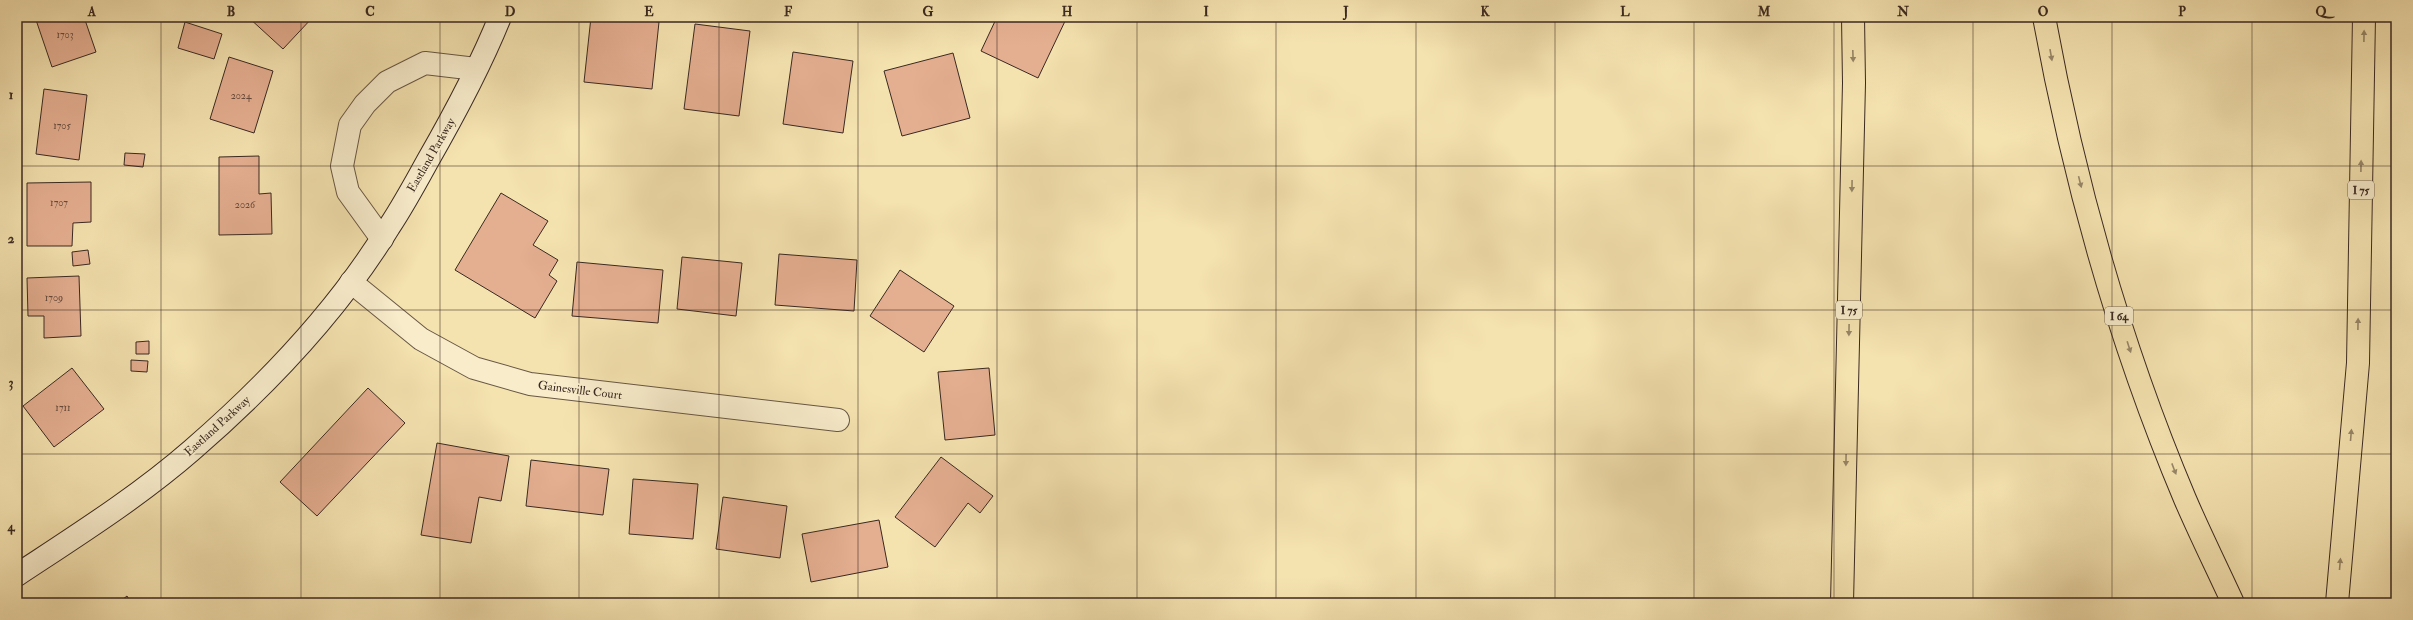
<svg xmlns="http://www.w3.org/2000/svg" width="2413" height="620" viewBox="0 0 2413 620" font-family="'IM FELL Double Pica',serif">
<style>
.building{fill:#e4ae90;stroke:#3a2921}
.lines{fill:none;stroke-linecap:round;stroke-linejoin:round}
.street-casing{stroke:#685744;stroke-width:24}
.secondary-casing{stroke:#3a2921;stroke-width:24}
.highway-casing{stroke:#3a2921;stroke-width:24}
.street{stroke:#f8eccb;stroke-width:22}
.secondary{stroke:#f8eccb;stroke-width:22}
.highway{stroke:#f4e2af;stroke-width:22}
.oneway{fill:#978668}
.grid{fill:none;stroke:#3a2921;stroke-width:1;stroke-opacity:0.55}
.labels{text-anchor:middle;stroke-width:4;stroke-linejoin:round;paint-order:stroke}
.number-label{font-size:10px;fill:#644a3d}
.shield{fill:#f8eccb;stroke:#736454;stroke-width:1}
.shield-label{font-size:11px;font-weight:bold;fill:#3a2921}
.street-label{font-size:12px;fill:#3a2921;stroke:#f8eccb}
.neatline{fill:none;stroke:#3a2921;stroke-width:1.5}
.grid-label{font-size:13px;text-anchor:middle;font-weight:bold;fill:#3a2921}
</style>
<rect width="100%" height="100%" fill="#f4e2af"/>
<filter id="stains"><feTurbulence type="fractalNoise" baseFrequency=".005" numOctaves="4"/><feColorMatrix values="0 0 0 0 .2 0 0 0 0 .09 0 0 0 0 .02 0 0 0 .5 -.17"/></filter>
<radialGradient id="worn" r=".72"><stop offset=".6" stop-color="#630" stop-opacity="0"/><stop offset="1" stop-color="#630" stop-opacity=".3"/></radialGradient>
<!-- building -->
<path class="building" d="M35 17H84L96 52 52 67Z
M248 17H313L283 49Z
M591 17H619L659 22 652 89 584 82Z
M997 17H1067L1038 78 981 51Z
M185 22 222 34 214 59 178 48Z
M695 24 750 31 739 116 684 109Z
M793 52 853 61 843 133 783 124Z
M953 53 970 118 902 136 884 71Z
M229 57 273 71 254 133 210 119Z
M44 89 87 95 79 160 36 154Z
M125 153 145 154 143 167 124 165Z
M259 156V194L271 193 272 234 219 235V157Z
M91 182V222L73 223 72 246H27V183Z
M501 193 548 221 533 245 558 260 549 275 557 281 535 318 455 270Z
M88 250 90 264 73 266 72 252Z
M779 254 857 260 854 311 775 305Z
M682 257 742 263 736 316 677 309Z
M577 262 663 270 658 323 572 316Z
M900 270 954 306 924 352 870 316Z
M79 276 81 336 44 338V316H28L27 278Z
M149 341V354H136V342Z
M131 360 148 361 147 372 131 371Z
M72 368 104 409 54 447 23 406Z
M989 368 995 435 945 440 938 372Z
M368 388 405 423 317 516 280 482Z
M437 443 509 456 501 501 479 497 471 543 421 535Z
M941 457 993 496 980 513 968 503 935 547 895 517Z
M531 460 609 469 603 515 526 506Z
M633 479 698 484 693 539 629 534Z
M723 497 787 506 780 558 716 549Z
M879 520 888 567 811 582 802 534Z
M127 596 131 603H118Z"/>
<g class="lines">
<defs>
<path id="street" d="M382 239 348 192 342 166 350 125 365 104 387 82 425 63 476 69
M351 282 421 339 474 368 530 384 838 420"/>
<path id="secondary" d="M17 575C76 536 138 497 192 450 267 385 337 312 389 227 403 206 415 184 427 162 454 115 480 67 500 17"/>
<path id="highway" d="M2044 17C2074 181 2120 345 2185 499 2200 534 2217 568 2233 603
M1842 603 1854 83 1853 17
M2337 603 2358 363 2364 17"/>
</defs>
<!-- street casing -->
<use href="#street" class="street-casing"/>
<!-- secondary casing -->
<use href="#secondary" class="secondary-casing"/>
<!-- highway casing -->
<use href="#highway" class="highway-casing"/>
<!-- street -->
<use href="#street" class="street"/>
<!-- secondary -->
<use href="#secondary" class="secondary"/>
<!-- highway -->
<use href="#highway" class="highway"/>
</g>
<!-- one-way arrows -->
<defs><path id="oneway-solid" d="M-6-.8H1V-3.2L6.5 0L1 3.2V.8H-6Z"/></defs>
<g class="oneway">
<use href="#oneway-solid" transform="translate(2364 36) rotate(-89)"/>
<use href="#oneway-solid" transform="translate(2051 55) rotate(80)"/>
<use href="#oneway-solid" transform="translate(1853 56) rotate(88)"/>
<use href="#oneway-solid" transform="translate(2361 166) rotate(-89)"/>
<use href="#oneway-solid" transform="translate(2080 182) rotate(76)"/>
<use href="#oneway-solid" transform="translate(1852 186) rotate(91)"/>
<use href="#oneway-solid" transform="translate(2358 324) rotate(-89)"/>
<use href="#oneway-solid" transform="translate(1849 330) rotate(91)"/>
<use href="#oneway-solid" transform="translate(2129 347) rotate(72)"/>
<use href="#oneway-solid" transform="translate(2351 435) rotate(-85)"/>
<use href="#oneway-solid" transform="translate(1846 460) rotate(91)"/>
<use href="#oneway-solid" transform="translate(2174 469) rotate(69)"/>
<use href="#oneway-solid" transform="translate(2340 564) rotate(-85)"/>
</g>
<!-- grid -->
<path class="grid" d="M161 17V603M301 17V603M440 17V603M579 17V603M719 17V603M858 17V603M997 17V603M1137 17V603M1276 17V603M1416 17V603M1555 17V603M1694 17V603M1834 17V603M1973 17V603M2112 17V603M2252 17V603M17 166H2396M17 310H2396M17 454H2396"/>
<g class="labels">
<!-- number labels -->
<g class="number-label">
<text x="65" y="38">1703</text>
<text x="241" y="99">2024</text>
<text x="62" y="129">1705</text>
<text x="59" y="206">1707</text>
<text x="245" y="208">2026</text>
<text x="54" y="301">1709</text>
<text x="63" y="411">1711</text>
</g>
<!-- shield labels -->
<g class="shield">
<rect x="2348" y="181" width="26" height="18" rx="3"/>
<rect x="1836" y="301" width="26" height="18" rx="3"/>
<rect x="2105" y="307" width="28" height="18" rx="3"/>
</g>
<g class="shield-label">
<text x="2361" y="194">I 75</text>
<text x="1849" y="314">I 75</text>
<text x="2119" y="320">I 64</text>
</g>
<!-- street labels -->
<g class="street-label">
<text transform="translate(431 155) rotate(-60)" y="4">Eastland Parkway</text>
<text transform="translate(580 390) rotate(7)" y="4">Gainesville Court</text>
<text transform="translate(217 426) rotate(-42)" y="4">Eastland Parkway</text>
</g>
</g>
<!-- margin -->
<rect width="2413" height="620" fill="none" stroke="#f4e2af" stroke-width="44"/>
<rect x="22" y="22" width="2369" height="576" class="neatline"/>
<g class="grid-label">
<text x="92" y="16">A</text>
<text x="231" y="16">B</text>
<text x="370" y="16">C</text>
<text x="510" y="16">D</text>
<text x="649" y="16">E</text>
<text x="788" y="16">F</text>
<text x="928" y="16">G</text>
<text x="1067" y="16">H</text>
<text x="1206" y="16">I</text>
<text x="1346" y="16">J</text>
<text x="1485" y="16">K</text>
<text x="1625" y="16">L</text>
<text x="1764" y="16">M</text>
<text x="1903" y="16">N</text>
<text x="2043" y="16">O</text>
<text x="2182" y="16">P</text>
<text x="2321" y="16">Q</text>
<text x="11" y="99">1</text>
<text x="11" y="243">2</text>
<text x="11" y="387">3</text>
<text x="11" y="531">4</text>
</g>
<rect width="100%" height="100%" filter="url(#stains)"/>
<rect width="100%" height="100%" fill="url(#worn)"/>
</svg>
